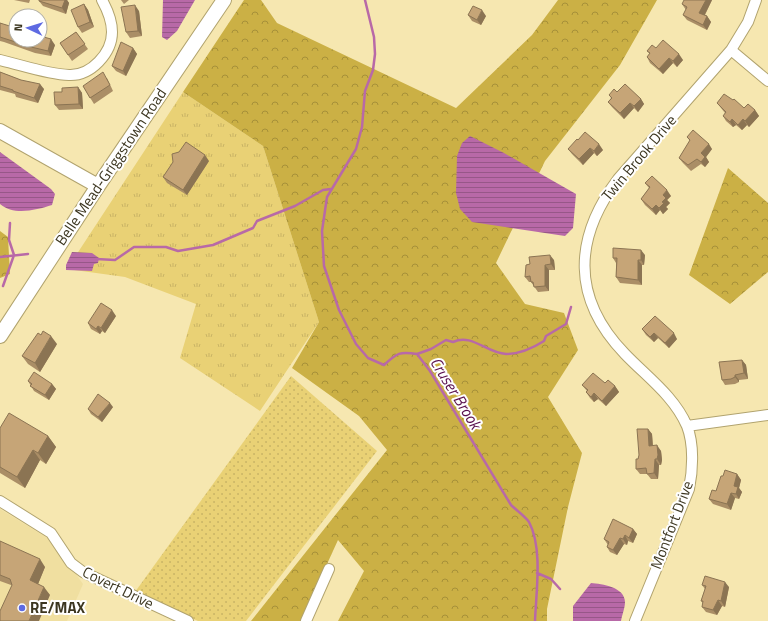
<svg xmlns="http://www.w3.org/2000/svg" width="768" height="621" viewBox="0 0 768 621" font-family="'Titillium Web',sans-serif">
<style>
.built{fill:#f0dfa0}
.grass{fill:url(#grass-tufts)}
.forest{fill:url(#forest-crowns)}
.park{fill:url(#park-dots)}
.water{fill:url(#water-rules)}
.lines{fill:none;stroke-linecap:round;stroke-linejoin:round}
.stream{stroke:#b869a7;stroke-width:2.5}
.street-casing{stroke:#b1a36e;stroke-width:12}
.secondary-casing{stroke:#b1a36e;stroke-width:16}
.street{stroke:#fff;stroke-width:10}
.secondary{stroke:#fff;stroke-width:14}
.wall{fill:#aa8e66}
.shaded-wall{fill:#8b7453}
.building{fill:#c6a577;stroke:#8b7453}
.poi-dot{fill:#5e6ae2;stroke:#fff;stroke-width:1.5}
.labels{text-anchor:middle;stroke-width:4;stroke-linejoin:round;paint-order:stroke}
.street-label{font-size:15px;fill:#3c3620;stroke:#fff}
.poi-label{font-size:15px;font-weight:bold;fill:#3c3620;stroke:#fff;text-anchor:start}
.water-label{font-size:16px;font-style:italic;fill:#5a114f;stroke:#fff}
</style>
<defs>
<pattern id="grass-tufts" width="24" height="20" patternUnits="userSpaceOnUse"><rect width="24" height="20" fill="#e9d175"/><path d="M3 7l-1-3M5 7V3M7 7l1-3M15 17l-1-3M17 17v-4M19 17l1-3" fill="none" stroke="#c9b465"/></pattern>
<pattern id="forest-crowns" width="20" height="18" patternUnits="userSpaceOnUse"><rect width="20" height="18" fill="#cbb045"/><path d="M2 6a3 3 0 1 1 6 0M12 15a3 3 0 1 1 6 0" fill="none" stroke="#a69039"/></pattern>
<pattern id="park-dots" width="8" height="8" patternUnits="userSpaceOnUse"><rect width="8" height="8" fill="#e9d175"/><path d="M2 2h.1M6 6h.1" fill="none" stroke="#c9b465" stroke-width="1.8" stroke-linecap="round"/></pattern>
<pattern id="water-rules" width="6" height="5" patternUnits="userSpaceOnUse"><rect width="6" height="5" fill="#b869a7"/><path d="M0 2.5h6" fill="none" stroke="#975788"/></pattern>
</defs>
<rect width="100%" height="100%" fill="#f6e7b0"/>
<!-- built -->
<path class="built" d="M0 509 52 541 83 584 67 621H0Z"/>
<!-- grass -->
<path class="grass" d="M183 92 263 146 319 322 260 411 180 358 196 304 125 277 67 269Z"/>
<!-- forest -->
<path class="forest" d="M244 0H261L277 23 456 108 532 35 558 0H657L620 65 545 161 496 263 525 304 564 313 578 350 548 397 582 453 568 507 547 609V621H338L364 571 338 540 301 621H251L387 450 359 416 292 368 319 322 263 146 183 92Z
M728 168 768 203V272L730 304 689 275Z
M0 231 8 237 10 274 0 278Z"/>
<!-- park -->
<path class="park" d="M291 376 377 451 246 621H198L135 592Z"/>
<!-- water -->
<path class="water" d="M163 0H195L177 31 167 40 162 37Z
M470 136 504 153 576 194 573 228 565 236 472 222 460 209 456 193 457 156 462 143Z
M0 152 51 189 55 194 52 205C36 210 14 216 0 204Z
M72 252 92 253 99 258 98 263 94 264 92 271 66 270V265Z
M591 583C602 584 625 587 625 602 625 608 622 615 621 621H573V606Z"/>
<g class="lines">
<!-- stream -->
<path class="stream" d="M365 0 374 37 375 54 373 70 365 91 362 127 356 149 327 197 322 231 324 266 339 310 356 344 368 358 384 365C397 353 400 351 417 354L430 371 511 505C516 510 525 516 529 522 543 548 536 593 535 621
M0 257 28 254
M96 259 115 260 134 247H166L178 251 213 245 253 228 257 221 295 206 323 190 331 189
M3 286 14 255 9 240 10 223
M417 354 431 349 446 340 453 342C472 333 486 353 506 354 518 354 533 348 544 341L546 336 566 324 571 307
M537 573 551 579 560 589"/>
<defs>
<path id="street" d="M731 50 768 81
M0 60C22 65 46 74 69 75 91 76 112 53 112 32 112 21 107 9 102 0
M687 426 768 415
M0 501 51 533 71 563 83 572 188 621
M306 621 329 569
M635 621 689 489C693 470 694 444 687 426 674 396 647 377 625 354 572 299 573 239 618 179L731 50 748 22 756 0"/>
<path id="secondary" d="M0 131 98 186
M0 336 98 186 224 0"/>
</defs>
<!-- street casing -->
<use href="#street" class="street-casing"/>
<!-- secondary casing -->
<use href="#secondary" class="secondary-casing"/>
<!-- street -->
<use href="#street" class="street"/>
<!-- secondary -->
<use href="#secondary" class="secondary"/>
</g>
<!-- wall -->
<path class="wall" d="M14 0H30L29 3Z
M39 0H67L69 3 66 14 43 6 39 1Z
M121 0H129L124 4Z
M712 0 705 15 707 16 711 22 707 30 687 20 683 15 686 10 682 4Z
M84 4 88 10 94 27 82 33 78 27Z
M139 11 142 36 130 38 126 32Z
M468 15 486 16 481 25 472 21Z
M0 23 16 40 55 45 51 56 35 53 4 42 0 41Z
M76 32 88 49 72 61 60 43Z
M133 48 137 54 126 76 116 71 112 66Z
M656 48 683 60 677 67 673 63 663 74 650 63 647 57 650 54 647 51Z
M0 72 44 89 38 103 16 97 15 94 0 90Z
M107 78 113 91 94 104 83 86Z
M78 87 82 93 83 109 59 110 55 105 62 92Z
M617 92 641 99 644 104 638 112 634 108 624 119 612 107 608 102 611 98 609 95Z
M717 103 755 110 759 116 749 127 747 125 742 130 736 125 733 127 726 121 723 116 725 113Z
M687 137 712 149 706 157 709 162 705 167 701 164 691 171 683 163 679 158 690 141Z
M578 140 603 150 597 156 594 153 583 165 572 154 568 149Z
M209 161 187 195 167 183 163 177Z
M645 183 671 196 667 200 670 203 666 207 668 209 663 214 660 210 656 215 645 205 641 199 649 188Z
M645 255 644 265H642V285L620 283 616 277V263L613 258Z
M554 260 555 270H549V291L538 292 531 282H529L525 277Z
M116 316 105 333 102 331 100 334 91 329 88 323Z
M642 329 677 339 669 348 658 338 654 342 646 335Z
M57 344 40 372 28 364 22 356Z
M742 360 746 365 748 379 739 380V382L735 384 725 385 722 380Z
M28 381 52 384 56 389 49 400 34 391Z
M605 383 615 386 619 392 606 406 598 399 594 402 590 398 586 392 587 391 582 385Z
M113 407 102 422 91 414 88 409Z
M0 428 48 436 56 447 46 464 40 460 25 488 0 473Z
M648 429 652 434 653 445 661 451 662 460 661 465H659L658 479H651L647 474H640L636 469 638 459Z
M737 474 741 480 739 488 742 492 739 499 735 498 731 510 713 504 709 499 716 491 723 476Z
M633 529 637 534 633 543 628 541 627 545 624 544 617 555 610 552 607 547 608 545 604 539Z
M0 541 45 567 38 584 50 595 11 585 0 581Z
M702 585 729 587 725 607 722 606 717 615 706 612 702 607 703 603 701 601 705 589Z"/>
<!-- shaded-wall -->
<path class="shaded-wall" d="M65 0H67L69 3 66 14 62 8Z
M706 0H712L703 18 699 13Z
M84 4 88 10 94 27 90 22Z
M135 5 139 11 142 36 138 31Z
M482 10 486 16 481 25 477 20Z
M707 16 711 22 707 30 703 25Z
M51 39 55 45 51 56 48 51Z
M133 48 137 54 126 76 123 71Z
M679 54 683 60 677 67 673 61Z
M669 58 673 63 663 74 659 69Z
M40 84 44 89 38 103 34 98Z
M78 87 82 93 83 109 79 104Z
M641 99 644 104 638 112 634 106Z
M630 103 634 108 624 119 620 113Z
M755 110 759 116 749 127 745 121Z
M732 119 736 125 733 127 730 122Z
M743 119 747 125 742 130 738 125Z
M599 144 603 150 597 156 594 151Z
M709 144 712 149 706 157 709 162 705 167 701 162V153Z
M590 148 594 153 583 165 579 159Z
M205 155 209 161 187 195 183 190Z
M667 190 671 196 667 200 670 203 666 207 668 209 663 214 659 208 662 202 663 195Z
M656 205 660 210 656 215 652 209Z
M641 250 645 255 644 265 641 260Z
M550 255 554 260 555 270 551 264Z
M638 260 642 265V285L638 280Z
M545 265 549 270V291L545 286Z
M112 310 116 316 105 333 101 328Z
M98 326 102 331 100 334 96 329Z
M654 333 658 338 654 342 650 337Z
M674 333 677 339 669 348 665 343Z
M51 336 57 344 40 372 35 363Z
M742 360 746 365 748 379 744 373Z
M735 375 739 380V382L735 377Z
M52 384 56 389 49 400 45 395Z
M615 386 619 392 606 406 602 401Z
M594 393 598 399 594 402 591 397Z
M110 403 113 407 102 422 98 417Z
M648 429 652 434 653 451 649 446Z
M48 436 56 447 46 464 38 453Z
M657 445 661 451 662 460 661 465 657 459Z
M33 450 40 460 25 488 17 477Z
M655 459 659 465 658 479 654 473Z
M737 474 741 480 739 488 742 492 739 499 736 494 734 486Z
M731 493 735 498 731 510 727 504Z
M633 529 637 534 633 543 629 538Z
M625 535 628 541 627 545 623 539Z
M620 538 624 544 617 555 613 550Z
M40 559 45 567 36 589 30 580Z
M725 582 729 587 725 607 721 601Z
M44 587 50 595 39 621H29Z
M718 600 722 606 717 615 713 610Z"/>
<!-- building -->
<path class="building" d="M39 0H65L62 8 39 1Z
M684 0H706L699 13 707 16 703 25 683 15 687 7 682 4Z
M84 4 90 22 78 27 71 10Z
M135 5 138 31 126 32 121 7Z
M473 6 482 10 477 20 468 15Z
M0 23 16 28V40H40V36L51 39 48 51 31 47 0 37Z
M76 32 85 44 68 55 60 43Z
M663 40 679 54 673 61 669 58 659 69 647 57 650 53 647 51 652 45 656 48Z
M121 42 133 48 123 71 112 66Z
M0 72 21 80 40 84 34 98 13 91V90L0 86Z
M103 72 110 85 90 98 83 86Z
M625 84 641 99 634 106 630 103 620 113 608 102 612 98 609 95 614 89 617 92Z
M78 87 79 104 55 105 54 92H62V88Z
M724 94 733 100 734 99 744 108 748 104 755 110 745 121 743 119 738 125 732 119 730 122 723 116 726 112 717 103Z
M693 130 709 144 701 153 705 157 701 162 697 159 688 165 679 158 690 140 687 137Z
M585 132 599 144 594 151 590 148 579 159 568 149 577 139 578 140Z
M186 142 205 155 183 190 163 177 173 162 172 154 179 152Z
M652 176 667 190 663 195 666 198 662 202 664 203 659 208 656 205 652 209 641 199 650 187 645 183Z
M613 248 641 250V260H638V280L616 277 617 258H613Z
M550 255 551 264 545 265V286L534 287 533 282H531L530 276 525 277 526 265 530 264 529 257Z
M101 303 112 310 101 328 98 326 96 329 88 323Z
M655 316 674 333 665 343 654 333 650 337 642 329Z
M43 331 51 336 35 363 22 356 38 333 41 335Z
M742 360 744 373 735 375V377L731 379 722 380 719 362Z
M34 372 52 384 45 395 30 386 32 384 28 381Z
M593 373 605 383 608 380 615 386 602 401 594 393 591 397 586 392 588 390 582 385Z
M98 394 110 403 98 417 88 409Z
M9 413 48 436 38 453 33 450 17 477 0 467V428Z
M637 429H648L649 446 657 445 658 455 657 459H655L654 473 647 474 646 468 636 469V459H638L639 455Z
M725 470 737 474 734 486 738 487 736 494 731 493 727 504 709 499 712 490 716 491 721 476H723Z
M613 519 633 529 629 538 625 535 623 539 620 538 613 550 607 547 609 542 604 539Z
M0 541 40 559 30 580 44 587 29 621H0V611L12 585 10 579 0 575Z
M705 576 725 582 721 601 718 600 713 610 702 607 703 601H701L706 586 702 585Z"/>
<!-- markers -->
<circle class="poi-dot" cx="22" cy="608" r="4"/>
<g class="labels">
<!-- street labels -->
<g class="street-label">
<text transform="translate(639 158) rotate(-50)" y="5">Twin Brook Drive</text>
<text transform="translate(111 167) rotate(-56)" y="5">Belle Mead-Griggstown Road</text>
<text transform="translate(672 525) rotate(-69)" y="5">Montfort Drive</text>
<text transform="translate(118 588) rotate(26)" y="5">Covert Drive</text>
</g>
<!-- poi labels -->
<g class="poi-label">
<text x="30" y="613">RE/MAX</text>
</g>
<!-- water labels -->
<g class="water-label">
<text transform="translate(456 393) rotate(58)" y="6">Cruser Brook</text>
</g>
</g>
<!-- north arrow -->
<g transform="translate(28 28) rotate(274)"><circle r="19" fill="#ffffff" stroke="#b1afa6"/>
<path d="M0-3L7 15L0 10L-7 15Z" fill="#5e6ae2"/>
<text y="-6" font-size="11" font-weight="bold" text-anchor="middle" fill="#3c3620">N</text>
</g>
</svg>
